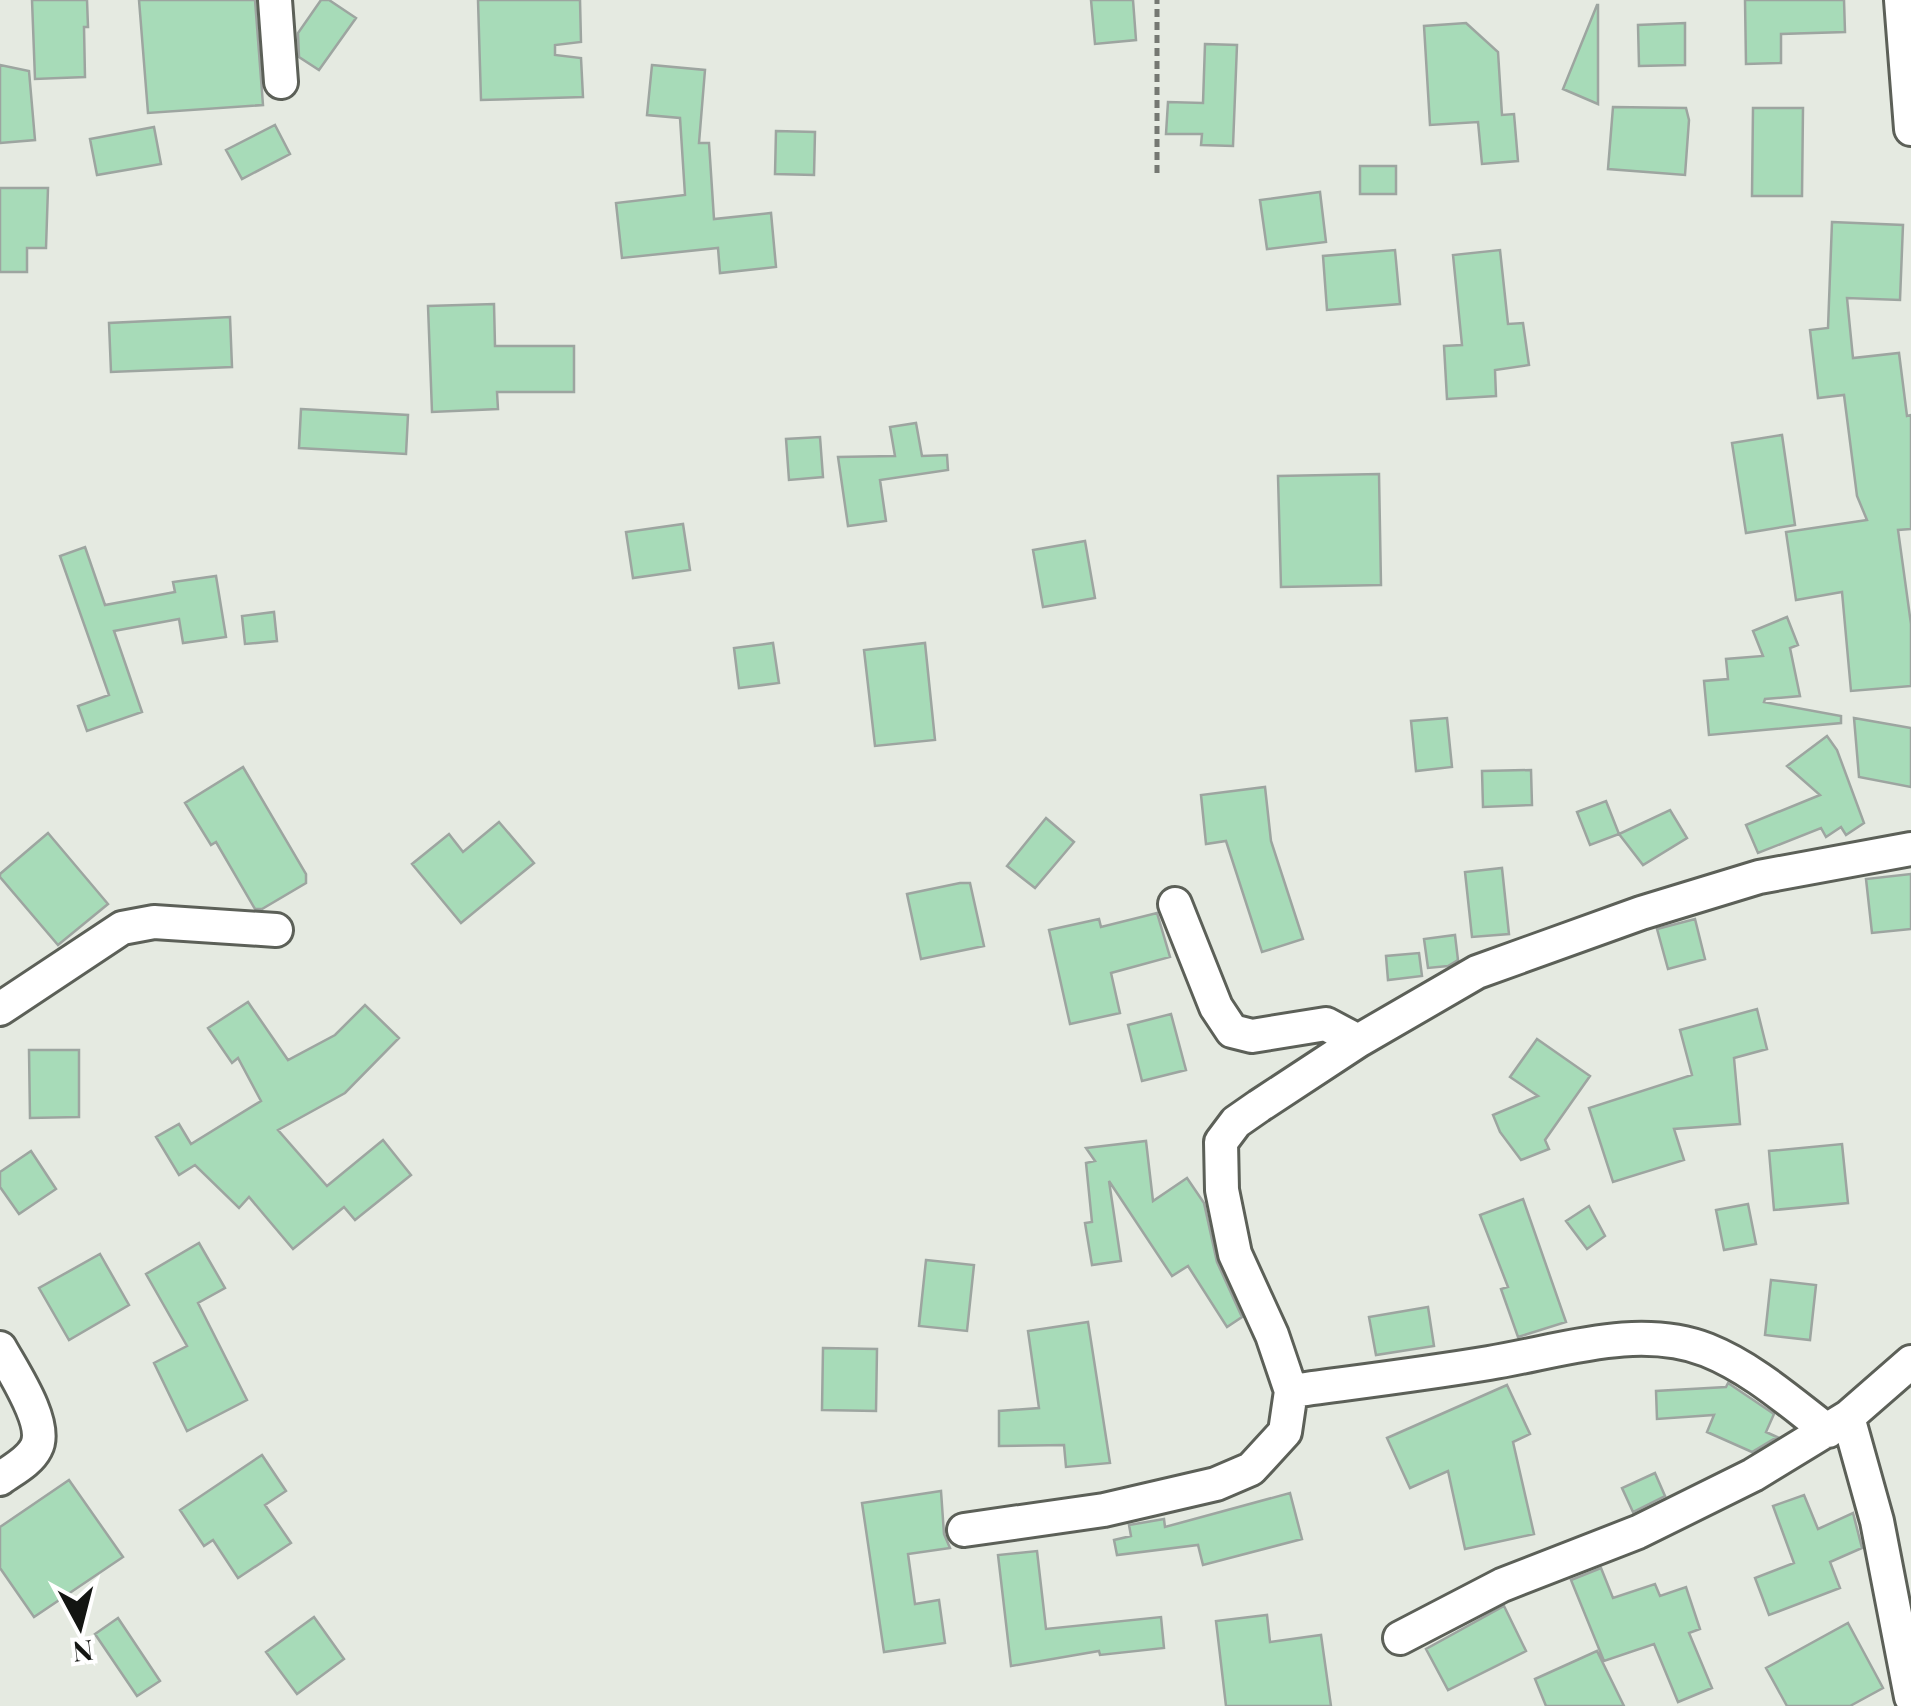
<svg xmlns="http://www.w3.org/2000/svg" width="1911" height="1706" viewBox="0 0 1911 1706" font-family="'Playfair Display',serif">
<style>
.building{fill:#a7dbb8;stroke:#9da5a0;stroke-width:2.5}
.lines{fill:none;stroke-linecap:round;stroke-linejoin:round}
.minor-casing{stroke:#5c6058;stroke-width:38}
.path{stroke:#757872;stroke-width:5;stroke-dasharray:8 5;stroke-linecap:butt}
.minor{stroke:#fff;stroke-width:32}
</style>
<rect width="100%" height="100%" fill="#e5eae1"/>
<!-- building -->
<path class="building" d="M32 0H87L88 27H84L85 77 35 79Z
M139 0H255L263 105 148 113Z
M321 0H329L356 18 319 70 299 57 298 33Z
M478 0H580L581 42 555 45V55L581 58 583 97 481 100Z
M1091 0H1133L1136 40 1095 44Z
M1745 0H1844L1845 32 1781 34V63L1746 64Z
M1597 5H1598V104L1563 89Z
M1466 23 1498 52 1502 115 1514 114 1518 161 1482 164 1478 122 1430 125 1424 26Z
M1685 23V65L1639 66 1638 25Z
M1205 44 1237 45 1233 146 1201 145 1202 134H1166L1168 102 1203 103Z
M0 65 29 71 35 140 0 143Z
M652 65 705 70 699 143H709L714 219 771 213 776 267 720 273 718 248 622 258 616 203 685 195 680 118 647 115Z
M1613 107 1686 108 1689 120 1685 175 1608 169Z
M1753 108H1803L1802 196H1752Z
M275 125 290 154 242 179 226 150Z
M154 127 161 164 97 175 90 139Z
M776 131 815 132 814 175 775 174Z
M1360 166H1396V194H1360Z
M0 188H48L46 248H27V272H0Z
M1320 192 1326 242 1267 249 1260 200Z
M1832 222 1903 225 1900 300 1847 298 1853 358 1899 353 1907 416 1911 415V529L1898 530 1911 624V686L1851 691 1842 592 1796 600 1786 532 1867 520 1857 496 1844 395 1818 398 1810 330 1828 328Z
M1395 250 1400 304 1327 310 1323 256Z
M1500 250 1508 324 1523 323 1529 365 1495 370 1496 396 1447 399 1444 346 1462 345 1453 255Z
M494 304 495 346H574V392H497L498 409 432 412 428 306Z
M230 317 232 367 111 372 109 323Z
M301 409 408 415 406 454 299 448Z
M916 423 922 456 947 455 948 470 880 480 886 521 848 526 838 457 895 456 890 427Z
M1782 435 1795 525 1746 533 1732 443Z
M820 437 823 477 789 480 786 439Z
M1379 474 1381 585 1281 587 1278 476Z
M683 524 690 570 633 578 626 532Z
M1085 541 1095 598 1043 607 1033 550Z
M85 547 105 605 175 592 173 582 216 576 226 637 183 643 179 619 114 631 142 712 87 731 78 706 109 695 60 556Z
M274 612 277 641 245 644 242 616Z
M1787 617 1798 645 1790 648 1800 696 1765 699 1764 702 1841 716V723L1709 735 1704 681 1728 679 1726 659 1763 656 1753 631Z
M773 643 779 683 739 688 734 648Z
M925 643 935 740 875 746 864 650Z
M1447 718 1452 767 1416 771 1411 721Z
M1854 718 1911 728V787L1859 777Z
M1827 736 1837 750 1864 823 1846 835 1841 827 1826 837 1821 828 1758 853 1746 825 1820 795 1787 766Z
M243 767 306 874V883L262 909H255L216 842 211 845 185 803Z
M1531 770 1532 805 1483 807 1482 771Z
M1265 787 1271 841 1303 939 1262 952 1226 841 1206 844 1201 795Z
M1606 801 1619 834 1590 845 1577 812Z
M1670 810 1687 838 1643 865 1619 834Z
M1046 818 1074 842 1035 888 1007 866Z
M499 822 534 863 461 923 412 864 449 834 463 852Z
M48 833 108 904 58 945 0 877V874Z
M1502 868 1509 934 1472 937 1465 872Z
M1911 874V929L1872 933 1866 879Z
M960 883H970L984 946 921 959 907 894Z
M1157 913 1170 957 1111 973 1120 1013 1070 1024 1049 930 1099 919 1101 927Z
M1695 919 1705 959 1668 969 1657 929Z
M1455 935 1458 960 1448 966 1428 968 1424 939Z
M1419 953 1422 976 1388 980 1386 956Z
M248 1002 288 1060 335 1035 365 1005 399 1038 345 1093 278 1130 327 1186 383 1140 411 1175 355 1220 344 1207 293 1249 249 1197 239 1208 195 1165 179 1175 156 1137 179 1124 191 1144 261 1101 238 1058 232 1063 208 1028Z
M1757 1009 1767 1049 1734 1058 1740 1124 1674 1129 1684 1160 1613 1182 1589 1108 1692 1075 1680 1030Z
M1171 1014 1186 1070 1142 1081 1128 1025Z
M1537 1039 1590 1076 1545 1140 1549 1149 1521 1160 1500 1132 1493 1115 1538 1096 1510 1077Z
M29 1050H79V1117L30 1118Z
M1146 1141 1153 1201 1187 1178 1204 1203 1217 1262 1242 1317 1227 1327 1188 1266 1172 1276 1109 1181 1121 1261 1092 1265 1085 1223 1092 1222 1086 1163 1095 1161 1086 1148Z
M1842 1144 1848 1203 1774 1210 1769 1151Z
M31 1151 56 1189 19 1214 0 1187V1172Z
M1523 1199 1566 1322 1518 1337 1501 1289 1508 1287 1480 1215Z
M1748 1204 1756 1244 1724 1250 1716 1210Z
M1589 1206 1605 1236 1587 1249 1566 1221Z
M199 1243 225 1288 198 1303 247 1400 187 1431 154 1363 187 1346 146 1274Z
M100 1254 129 1305 69 1340 39 1288Z
M926 1260 974 1265 967 1331 919 1326Z
M1771 1280 1816 1285 1810 1340 1765 1335Z
M1428 1307 1434 1346 1376 1355 1369 1317Z
M1088 1322 1110 1463 1066 1467 1064 1445 999 1446V1411L1039 1408 1028 1331Z
M823 1348 877 1349 876 1411 822 1410Z
M1728 1383 1774 1414 1766 1432 1777 1437 1752 1452 1707 1432 1714 1415 1657 1419 1656 1391 1726 1387Z
M1507 1385 1530 1434 1513 1442 1534 1534 1465 1549 1448 1471 1410 1488 1387 1438Z
M262 1455 286 1491 265 1505 291 1543 238 1578 213 1540 204 1546 180 1510Z
M1655 1473 1665 1496 1633 1512 1622 1488Z
M69 1480 123 1557 34 1617 0 1568V1527Z
M941 1491 944 1534 950 1548 908 1554 915 1604 939 1600 945 1643 884 1652 862 1503Z
M1290 1493 1302 1539 1203 1565 1198 1545 1117 1555 1114 1540 1131 1536 1129 1525 1164 1519 1165 1527Z
M1804 1495 1818 1529 1853 1513 1862 1548 1830 1562 1840 1588 1769 1615 1755 1578 1794 1563 1773 1506Z
M1037 1551 1046 1629 1161 1617 1164 1648 1100 1655 1099 1651 1011 1666 998 1555Z
M1601 1568 1613 1598 1655 1584 1660 1596 1686 1587 1700 1629 1689 1633 1712 1688 1678 1702 1654 1644 1604 1661 1571 1580Z
M1504 1606 1526 1651 1448 1690 1426 1649Z
M1267 1615 1270 1642 1321 1635 1331 1706H1226L1216 1621Z
M314 1617 344 1659 297 1694 266 1652Z
M118 1618 160 1681 137 1696 95 1634Z
M1848 1623 1883 1688 1850 1706H1787L1766 1668Z
M1597 1651 1624 1706H1546L1535 1679Z"/>
<g class="lines">
<defs>
<path id="minor" d="M275 0 281 82
M1901 0 1911 129
M1175 904 1216 1007 1232 1031 1252 1036 1326 1024 1358 1041
M0 1009 122 928 154 922 276 930
M0 1348C12 1370 49 1424 36 1448 29 1462 12 1470 0 1479
M1291 1391C1357 1382 1423 1374 1489 1363 1558 1352 1637 1323 1707 1350 1752 1368 1790 1402 1828 1431
M1848 1417 1877 1521 1911 1697
M964 1530 1104 1510 1216 1484 1251 1469 1285 1432 1291 1391 1272 1335 1235 1254 1222 1190 1221 1142 1236 1122 1259 1106 1358 1041 1477 972 1641 913 1759 877 1911 849
M1400 1638 1502 1585 1638 1532 1753 1475 1848 1417 1911 1362"/>
</defs>
<!-- minor casing -->
<use href="#minor" class="minor-casing"/>
<!-- path -->
<path class="path" d="M1157 173V0"/>
<!-- minor -->
<use href="#minor" class="minor"/>
</g>
<!-- north arrow -->
<g transform="translate(80 1626) rotate(173)" stroke="#ffffff" stroke-width="8" paint-order="stroke">
<path d="M0-8L18 38L0 25L-18 38Z" fill="#131512"/>
<text y="-15" font-size="28" font-weight="bold" text-anchor="middle" fill="#131512">N</text>
</g>
</svg>
